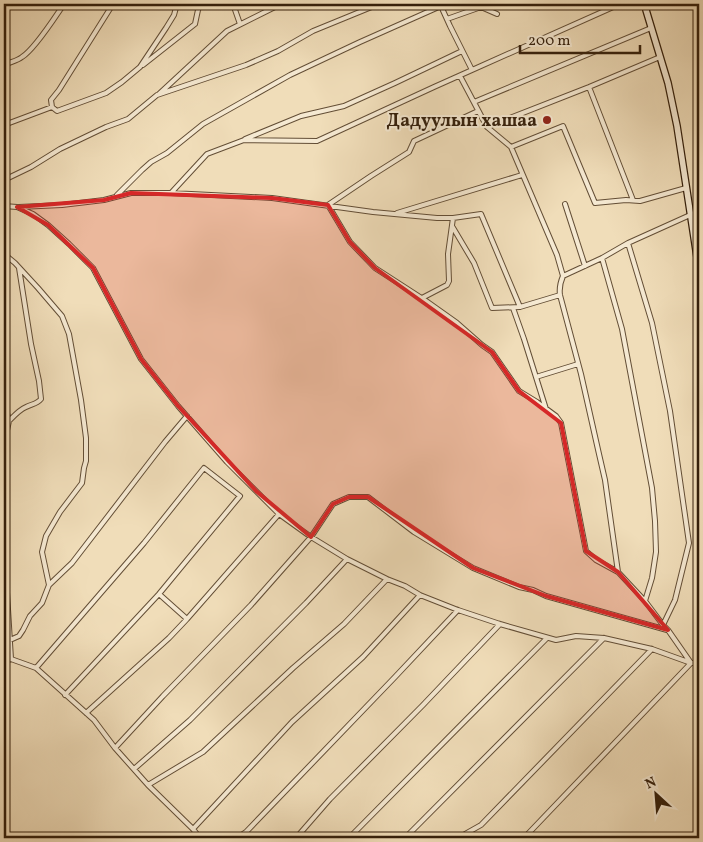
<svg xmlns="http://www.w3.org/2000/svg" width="703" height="842" viewBox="0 0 703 842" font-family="Vollkorn,serif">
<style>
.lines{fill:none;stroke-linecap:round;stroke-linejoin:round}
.street-casing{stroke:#634e36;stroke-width:6}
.secondary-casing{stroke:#341f0b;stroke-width:8}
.street{stroke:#f5e9d2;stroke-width:4}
.secondary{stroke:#f5e9d2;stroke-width:5.5}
.marked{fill:#d62828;fill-opacity:0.2;stroke:#d62828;stroke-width:4;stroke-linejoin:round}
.poi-dot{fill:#8f2418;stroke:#f5e9d2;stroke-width:2}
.labels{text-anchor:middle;stroke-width:4;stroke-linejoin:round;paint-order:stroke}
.poi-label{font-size:18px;font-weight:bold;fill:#341f0b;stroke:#f5e9d2;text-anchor:end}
</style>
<rect width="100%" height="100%" fill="#f0ddb9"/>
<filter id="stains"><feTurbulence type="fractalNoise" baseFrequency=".004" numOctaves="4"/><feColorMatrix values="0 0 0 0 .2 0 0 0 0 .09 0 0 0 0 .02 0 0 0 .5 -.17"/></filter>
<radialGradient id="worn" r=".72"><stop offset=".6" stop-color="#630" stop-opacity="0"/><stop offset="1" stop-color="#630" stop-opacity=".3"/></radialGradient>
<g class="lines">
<defs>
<path id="street" d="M233 4 240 24
M440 4 450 26 472 70 620 4
M698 4 699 8
M447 19 481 7 497 14
M660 57 589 87 487 127 511 147 557 255 563 276C560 283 559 288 560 295L581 374 599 454 605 480 618 572 645 601 663 625 668 630 691 663H699
M4 65C10 62 17 61 22 57 35 49 55 17 64 4
M143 65 195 24 198 10 201 4
M460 76 487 127
M589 87 633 200
M159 94 227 31 281 4
M474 102 651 28
M52 107 51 100 59 90 113 4
M478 111 414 141 409 152 371 176 328 205 350 242 375 268 426 301 457 323 482 345 492 352 519 391 537 402 556 416 561 423 586 551 596 560 618 572
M4 125 52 107 57 111 106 93 122 82 140 67 166 28 174 15 177 4
M245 139 301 116 344 106 395 83 462 51
M511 147 563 126 595 203 626 200 640 201 686 188
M4 180 31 167 60 149 106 127 128 119 157 95 246 65 278 51 313 31 379 4
M171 193 272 198 373 212 437 218H453L481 214 520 307
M117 195 142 170 151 162 167 153 203 124 290 75 360 42 441 6
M565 204 585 266
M4 206 17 207 33 214 48 225 69 244 93 268 141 359 178 406 227 462 279 514 311 537 347 559 387 579 405 586 420 595 458 610 500 624 556 640 576 636 604 638 652 649 691 663 524 838
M19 207 62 205 104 200 131 193H171L207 154 244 140 317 141 434 87 472 70
M397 213 522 175
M452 226 474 263 492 308 520 307 560 295
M628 243 652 323 670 411 689 543 675 600 663 625
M4 254 15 263 38 288 62 316 69 334 81 400 86 438V461L84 468 82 483 60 512 46 536 42 552 49 585 42 603 30 616 23 630 19 636 10 640
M602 258 622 329 652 488 655 521 656 552 652 578 645 601
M563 276 602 258 628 243 699 211
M422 298 447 285 449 281 448 254 453 218
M513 308 524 339 546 409
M536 377 578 364
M4 401 9 421 4 444
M9 421C14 416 19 410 26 407 32 404 37 404 41 399L39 381 31 344 19 268
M4 543 11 659
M49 585 72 563 165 442 187 416
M159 594 187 619
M4 662 11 659 36 668 94 720 115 748 148 785 193 829 200 838
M36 668 144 543 204 468 240 496 159 594 65 695
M86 713 169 638 187 619 279 514
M115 748 163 696 251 605 311 537 333 504 349 497H368L414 532 473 568 519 587 533 590 546 596 667 630
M134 769 190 720 306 603 347 559
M148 785 203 752 293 668 344 624 387 579
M193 829 292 722 363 657 420 595
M237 838 246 832 395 677 458 610
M296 838 330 799 423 705 500 624
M349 838 547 638
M405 838 604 638
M461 838 465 834 481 825 652 649"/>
<path id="secondary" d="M646 4V10L668 83 677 126 699 270"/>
</defs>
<!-- street casing -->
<use href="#street" class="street-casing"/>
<!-- secondary casing -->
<use href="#secondary" class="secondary-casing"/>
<!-- street -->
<use href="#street" class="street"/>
<!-- secondary -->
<use href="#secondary" class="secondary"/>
</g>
<!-- marked area -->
<path class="marked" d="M131 193 272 198 328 205 350 242 375 268 492 352 519 391 561 423 586 551 618 572 668 630 546 596 473 568 368 497H349L333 504 311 537 256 491 178 406 141 359 93 268 48 225 17 207 104 200Z"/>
<!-- markers -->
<circle class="poi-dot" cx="547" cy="120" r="5"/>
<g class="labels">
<!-- poi labels -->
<g class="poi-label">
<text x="537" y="126">Дадуулын хашаа</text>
</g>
</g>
<!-- margin -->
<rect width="703" height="842" fill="none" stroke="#f0ddb9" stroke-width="20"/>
<rect x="5" y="5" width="693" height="832" fill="none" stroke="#341f0b" stroke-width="2.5"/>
<rect x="10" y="10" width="683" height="822" fill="none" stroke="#341f0b"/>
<!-- north arrow -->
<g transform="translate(656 794) rotate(334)" stroke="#f5e9d2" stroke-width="4" paint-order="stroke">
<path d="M0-4L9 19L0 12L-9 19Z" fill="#341f0b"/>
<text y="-8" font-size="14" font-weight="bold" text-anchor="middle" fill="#341f0b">N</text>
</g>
<!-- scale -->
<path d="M520 45v8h120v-8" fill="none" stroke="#341f0b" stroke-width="2.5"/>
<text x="528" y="45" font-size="15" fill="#341f0b" stroke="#f5e9d2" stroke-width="4" paint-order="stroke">200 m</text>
<rect width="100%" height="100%" filter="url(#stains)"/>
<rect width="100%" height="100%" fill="url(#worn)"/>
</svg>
